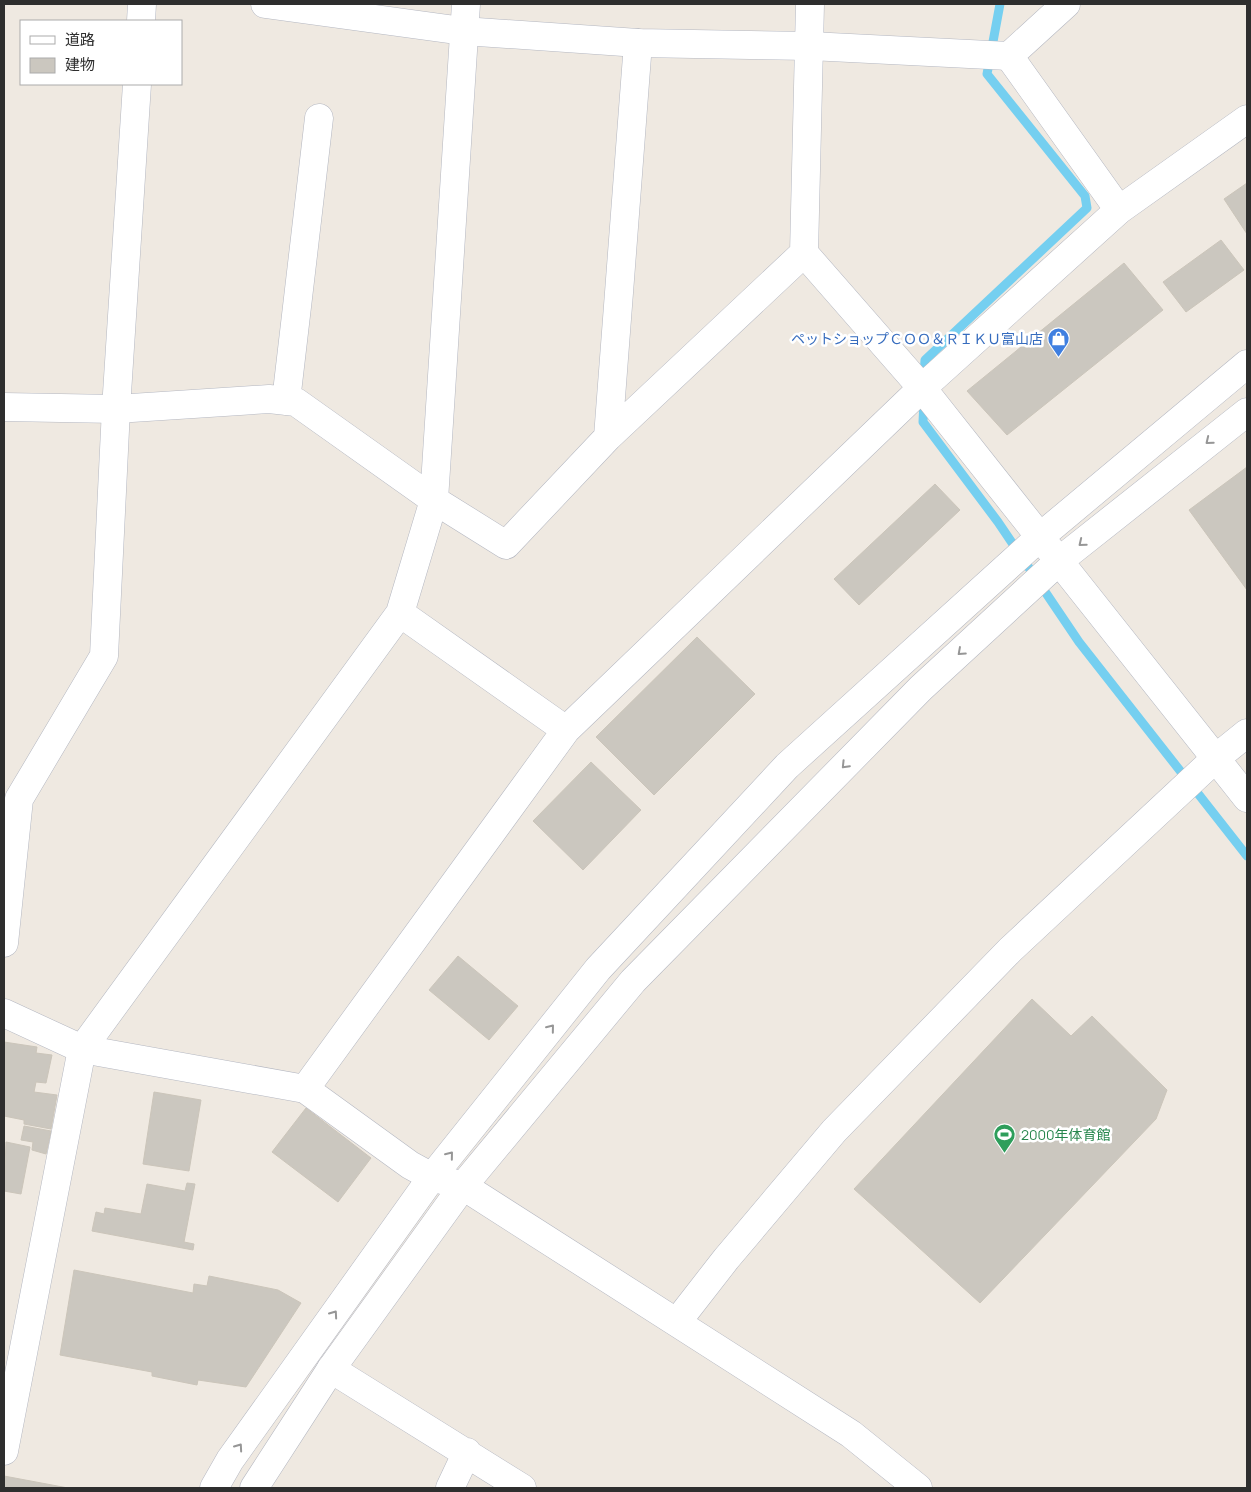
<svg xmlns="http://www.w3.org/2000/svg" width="1251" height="1492" viewBox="0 0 1251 1492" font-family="Manrope,'Noto Sans JP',sans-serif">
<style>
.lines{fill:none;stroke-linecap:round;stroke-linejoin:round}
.stream{stroke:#75cff0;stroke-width:9}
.building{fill:#cbc7bf;stroke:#cbc5ba}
.minor-casing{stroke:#b4b7c1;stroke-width:29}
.tertiary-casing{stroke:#b4b7c1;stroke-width:29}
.minor{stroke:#fff;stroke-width:28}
.tertiary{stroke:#fff;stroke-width:28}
.oneway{stroke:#969696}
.labels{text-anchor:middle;stroke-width:5;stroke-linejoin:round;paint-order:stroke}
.shop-label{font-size:14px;fill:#366cbe;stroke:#fff;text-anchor:end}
.leisure-label{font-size:14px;fill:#27864d;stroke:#fff;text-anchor:start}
</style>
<rect width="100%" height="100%" fill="#efe9e1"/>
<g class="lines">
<!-- stream -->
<path class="stream" d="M924 378 925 360 1087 208 1085 196 987 74 1000 4
M924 401 923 422 998 522 1079 642 1247 856"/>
</g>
<!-- building -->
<path class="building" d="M1247 183V234L1224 199Z
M1221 240 1244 270 1186 312 1163 282Z
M1124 263 1163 310 1007 435 967 391Z
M1247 467V590L1189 510Z
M935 484 960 510 859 605 834 579Z
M697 637 755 694 654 795 596 737Z
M591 762 641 810 583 870 533 821Z
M458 956 518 1006 489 1040 429 990Z
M1032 999 1071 1036 1092 1016 1167 1090 1156 1119 980 1303 854 1189Z
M4 1042 37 1047 36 1053 52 1055 46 1083 36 1082 34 1092 57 1095 51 1129 24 1124V1120L4 1116Z
M154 1092 201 1100 189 1171 143 1164Z
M306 1108 371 1158 338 1202 272 1152Z
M24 1126 51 1131 46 1154 32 1150 33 1142 21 1140Z
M6 1142 30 1147 21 1194 4 1191Z
M187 1183 195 1184 184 1242 194 1244 193 1250 92 1231 96 1212 104 1214 105 1208 141 1214 147 1184 185 1191Z
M74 1270 193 1293 194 1284 207 1286 209 1276 278 1290 301 1303 246 1387 198 1380 197 1385 152 1376V1372L60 1355Z
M4 1476 68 1488H4Z"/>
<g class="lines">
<defs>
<path id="minor" d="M810 4 804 253 922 388 1059 561
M1066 4 1009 56 1119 210
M141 21 142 4
M286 401 319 118
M4 407 116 409 269 399 296 402 434 500 506 545 608 437 804 253
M608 437 638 43
M400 613 566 730
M4 943 19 799 104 656 116 409 137 84
M4 1013 82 1049 305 1089 410 1165 432 1177 463 1186
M305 1089 566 730 922 388 1119 210 1247 119
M677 1322 726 1259 834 1131 1010 950 1216 758 1247 733
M331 1369 522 1488
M4 1451 82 1049 400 613 434 500 466 4
M450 1488 467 1452"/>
<path id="tertiary" d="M265 4 463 31 638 43 810 46 1009 56
M1059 561 1247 798
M463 1186 851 1434 918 1488
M214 1488 230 1460 432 1177 598 969 787 766 1041 536 1247 364
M254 1488 331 1369 463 1186 633 981 921 688 1059 561 1247 412"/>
</defs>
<!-- minor casing -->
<use href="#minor" class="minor-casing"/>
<!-- tertiary casing -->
<use href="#tertiary" class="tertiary-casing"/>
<!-- minor -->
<use href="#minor" class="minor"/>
<!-- tertiary -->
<use href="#tertiary" class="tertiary"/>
</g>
<!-- one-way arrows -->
<defs><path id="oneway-chevron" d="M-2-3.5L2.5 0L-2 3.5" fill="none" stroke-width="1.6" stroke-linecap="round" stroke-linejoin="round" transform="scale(1.25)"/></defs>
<g class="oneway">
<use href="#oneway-chevron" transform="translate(1209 441) rotate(141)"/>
<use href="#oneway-chevron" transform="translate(1082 543) rotate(141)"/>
<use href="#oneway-chevron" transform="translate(961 652) rotate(138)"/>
<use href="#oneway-chevron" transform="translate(845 765) rotate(134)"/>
<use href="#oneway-chevron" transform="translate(551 1028) rotate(-51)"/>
<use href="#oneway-chevron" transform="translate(450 1155) rotate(-51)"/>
<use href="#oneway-chevron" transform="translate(334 1314) rotate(-55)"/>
<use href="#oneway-chevron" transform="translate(239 1447) rotate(-55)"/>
</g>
<!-- icons -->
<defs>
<symbol id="shop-pin" viewBox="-11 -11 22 30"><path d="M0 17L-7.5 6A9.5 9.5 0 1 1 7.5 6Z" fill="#3f7fe0" stroke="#fff"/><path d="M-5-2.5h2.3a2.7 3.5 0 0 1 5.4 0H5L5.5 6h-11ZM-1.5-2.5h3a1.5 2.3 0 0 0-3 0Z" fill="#fff"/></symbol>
<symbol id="stadium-pin" viewBox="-11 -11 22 30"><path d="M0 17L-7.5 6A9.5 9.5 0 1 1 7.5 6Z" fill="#2e9e5b" stroke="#fff"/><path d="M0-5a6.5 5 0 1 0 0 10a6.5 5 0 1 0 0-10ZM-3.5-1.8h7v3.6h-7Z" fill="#fff"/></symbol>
</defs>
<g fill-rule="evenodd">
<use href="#shop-pin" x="1046" y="326" width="25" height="34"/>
<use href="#stadium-pin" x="992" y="1122" width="25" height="34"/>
</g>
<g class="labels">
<!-- shop labels -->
<g class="shop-label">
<text x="1043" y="344">ペットショップＣＯＯ＆ＲＩＫＵ富山店</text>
</g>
<!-- leisure labels -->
<g class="leisure-label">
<text x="1021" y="1140">2000年体育館</text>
</g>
</g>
<!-- border -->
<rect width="1251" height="1492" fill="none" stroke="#2e2e2e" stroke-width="10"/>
<!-- legend -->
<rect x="20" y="20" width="162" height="65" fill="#ffffff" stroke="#ababab"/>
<rect x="30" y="36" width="25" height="8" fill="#ffffff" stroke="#ababab"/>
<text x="65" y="45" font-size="15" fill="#2e2e2e">道路</text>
<rect x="30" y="58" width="25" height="15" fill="#cbc7bf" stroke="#ababab"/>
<text x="65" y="70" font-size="15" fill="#2e2e2e">建物</text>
</svg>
